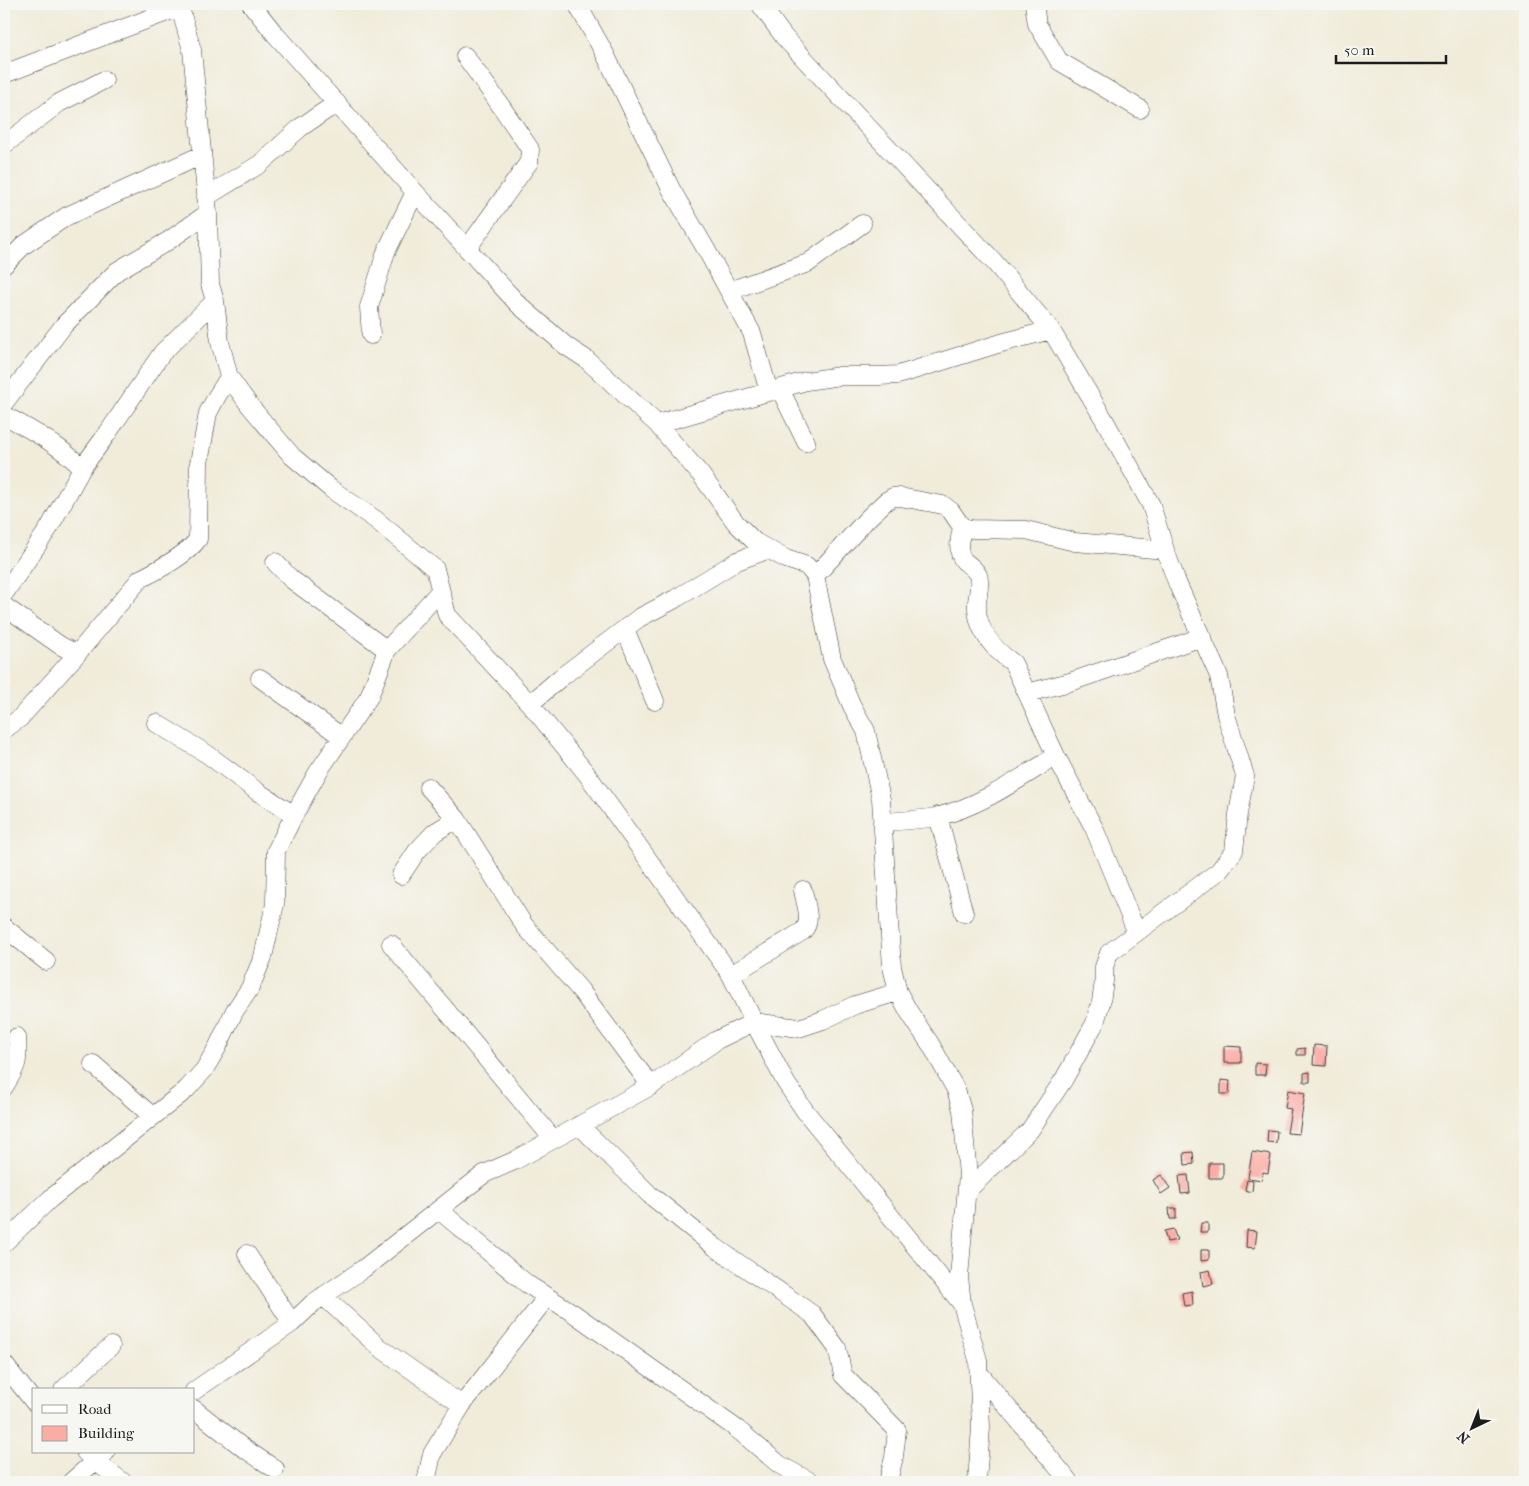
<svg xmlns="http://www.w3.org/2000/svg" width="1529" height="1486" viewBox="0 0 1529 1486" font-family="'IM FELL French Canon',serif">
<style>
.building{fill:#fbaca5}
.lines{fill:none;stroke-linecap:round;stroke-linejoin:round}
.street-casing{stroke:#3c3b38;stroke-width:19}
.street{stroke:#fff;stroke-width:18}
</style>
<rect width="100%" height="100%" fill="#f6f6f2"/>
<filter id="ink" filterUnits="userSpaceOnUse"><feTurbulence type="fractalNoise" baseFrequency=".02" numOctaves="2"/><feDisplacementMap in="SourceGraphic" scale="10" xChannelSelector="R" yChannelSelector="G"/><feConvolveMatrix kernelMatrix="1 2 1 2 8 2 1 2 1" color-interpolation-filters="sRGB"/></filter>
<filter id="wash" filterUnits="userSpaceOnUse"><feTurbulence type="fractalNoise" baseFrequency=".0096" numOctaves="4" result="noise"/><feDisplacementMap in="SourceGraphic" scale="20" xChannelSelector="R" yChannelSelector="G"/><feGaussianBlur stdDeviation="1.12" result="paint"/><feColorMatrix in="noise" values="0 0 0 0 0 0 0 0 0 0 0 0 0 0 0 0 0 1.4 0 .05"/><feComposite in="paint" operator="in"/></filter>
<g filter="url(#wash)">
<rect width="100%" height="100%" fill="#f1ecda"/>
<g id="blocks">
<!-- building -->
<path class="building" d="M1314 1045 1327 1046 1326 1066 1313 1065Z
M1224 1046 1241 1047V1063H1224Z
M1305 1048V1055H1297V1049Z
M1255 1063 1266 1064 1265 1075H1255Z
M1310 1072V1082H1304V1073Z
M1221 1080 1230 1081 1229 1094H1221Z
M1288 1090 1305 1093 1299 1134 1287 1133 1291 1109 1285 1108Z
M1268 1130 1277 1131 1276 1143 1267 1142Z
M1193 1152 1194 1164 1185 1165 1184 1153Z
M1252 1152 1271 1155 1268 1173 1263 1172 1262 1180 1248 1178Z
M1209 1163H1223V1178H1209Z
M1161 1175 1170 1188 1161 1194 1153 1180Z
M1188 1175 1190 1193 1181 1194 1179 1176Z
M1247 1180 1253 1181 1252 1192 1245 1190Z
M1169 1208H1176V1219H1170Z
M1201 1223H1208V1232H1200Z
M1173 1229 1177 1240 1167 1242 1164 1231Z
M1247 1230 1257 1231 1255 1248 1246 1247Z
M1201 1250H1209V1260L1201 1261Z
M1210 1270 1213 1284 1203 1286 1201 1272Z
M1192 1291 1193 1305 1184 1306 1182 1293Z"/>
</g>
</g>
<g filter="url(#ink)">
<use href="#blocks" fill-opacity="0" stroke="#3c3b38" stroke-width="1"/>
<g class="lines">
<defs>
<path id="street" d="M179 4 192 50 208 213 210 284 215 301 220 342 229 377 250 406 292 456 331 489 376 520 435 569 447 615 530 704 586 773 731 975 754 1022 786 1083 805 1111 962 1304
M251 4 275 34 415 192 518 304 566 346 586 359 657 424 701 475 736 523 755 542 786 559 807 566 815 576 832 659 852 706 866 731 881 799 892 967 898 992 909 1012 931 1045 956 1090 962 1110 968 1175 959 1277 962 1304 978 1360 981 1427 977 1482
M577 4 604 52 671 189 707 251 752 333 769 392
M760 4 784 37 996 264 1051 330 1105 421 1151 505 1165 550 1178 585 1219 676 1226 715 1245 776 1238 814 1234 851 1219 871 1109 953 1104 967V981L1101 1002 1095 1023 1064 1079 1030 1130 967 1191
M1034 4 1037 24 1059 61 1140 109
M465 56 494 96 530 149 529 162 467 249
M4 74 180 7
M4 145 59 103 104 80
M206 197 260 164 301 127 337 103
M4 265 24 245 67 216 202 155
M729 291 808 263 862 224
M371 335 369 307 386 252 415 192
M780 389 806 442
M4 403 64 325 117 271 168 241 208 213
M4 415C31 430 60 445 82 468
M657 424 806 381 840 376H879L898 375 1001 343 1051 330
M275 562 291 579 387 650
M815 576 868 518 886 501 893 497H900L943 505 951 511 962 527 972 529 1026 530 1075 542 1165 550
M4 594 49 528 82 468 107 434 162 353 215 301
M4 606 61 646 77 654 20 718 4 730
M625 629 655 701
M77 654 140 579C158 570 187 555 198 539L199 463 208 413 217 396 229 377
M260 678 342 737
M1027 693 1070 682 1202 637
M530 704 560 678 639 618 675 599 737 561 767 550
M156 723 207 754 258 792 294 815
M1056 756 1094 828 1136 931
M428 787 457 819 524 925 581 991 651 1086
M938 816 964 913
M882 822C900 821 918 820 936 817 979 807 1019 779 1056 756L1013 663C993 649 975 628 977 602 978 594 981 583 978 575 975 569 969 565 964 561 956 552 960 538 962 527
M401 875 417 851 435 832 457 819
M4 927 46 961
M391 944 553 1139
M731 975 803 931C813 921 805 903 803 890
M93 1064 152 1116
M4 1087C17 1067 19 1062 17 1037
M579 1125 650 1195 715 1247 812 1314 837 1348 843 1375 897 1430 894 1457 888 1482
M439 1210 527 1284 573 1313 737 1429 780 1465 811 1482
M4 1243 50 1199 186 1090 204 1070 217 1048 234 1012 250 988 263 957 275 904 276 851 294 815 318 772 369 697 387 650 440 591
M247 1254 292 1323
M323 1296 379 1347 462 1405
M4 1364 34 1402
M979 1373 1064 1475 1069 1482
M63 1390 111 1346
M194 1391 292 1323 313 1303 363 1269 484 1174 514 1161 651 1086 717 1040 754 1022 799 1028 823 1020 855 1005 898 992
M194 1409 242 1447 275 1469
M85 1452 95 1461 106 1452
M71 1482 95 1461 123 1482
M426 1482 432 1454 462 1405 547 1297"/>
</defs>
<!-- street casing -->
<use href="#street" class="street-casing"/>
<!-- street -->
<use href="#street" class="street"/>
</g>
</g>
<!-- margin -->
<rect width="1529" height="1486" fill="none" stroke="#f6f6f2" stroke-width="20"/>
<!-- legend -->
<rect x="32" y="1388" width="162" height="65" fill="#f6f6f2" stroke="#9f9f9c"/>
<rect x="42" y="1405" width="25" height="8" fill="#ffffff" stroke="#9f9f9c"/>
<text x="78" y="1414" font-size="15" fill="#1c1c1c">Road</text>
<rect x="42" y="1426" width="25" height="15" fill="#fbaca5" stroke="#9f9f9c"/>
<text x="78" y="1438" font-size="15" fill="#1c1c1c">Building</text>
<!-- north arrow -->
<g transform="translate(1472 1428) rotate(223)" stroke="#f6f6f2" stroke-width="4" paint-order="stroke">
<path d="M0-4L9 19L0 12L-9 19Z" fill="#1c1c1c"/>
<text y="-8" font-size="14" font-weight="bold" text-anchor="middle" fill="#1c1c1c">N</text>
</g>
<!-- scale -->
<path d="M1336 55v8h110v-8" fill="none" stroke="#1c1c1c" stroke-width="2.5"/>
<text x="1344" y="55" font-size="15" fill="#1c1c1c" stroke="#f6f6f2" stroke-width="4" paint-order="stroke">50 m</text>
</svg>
